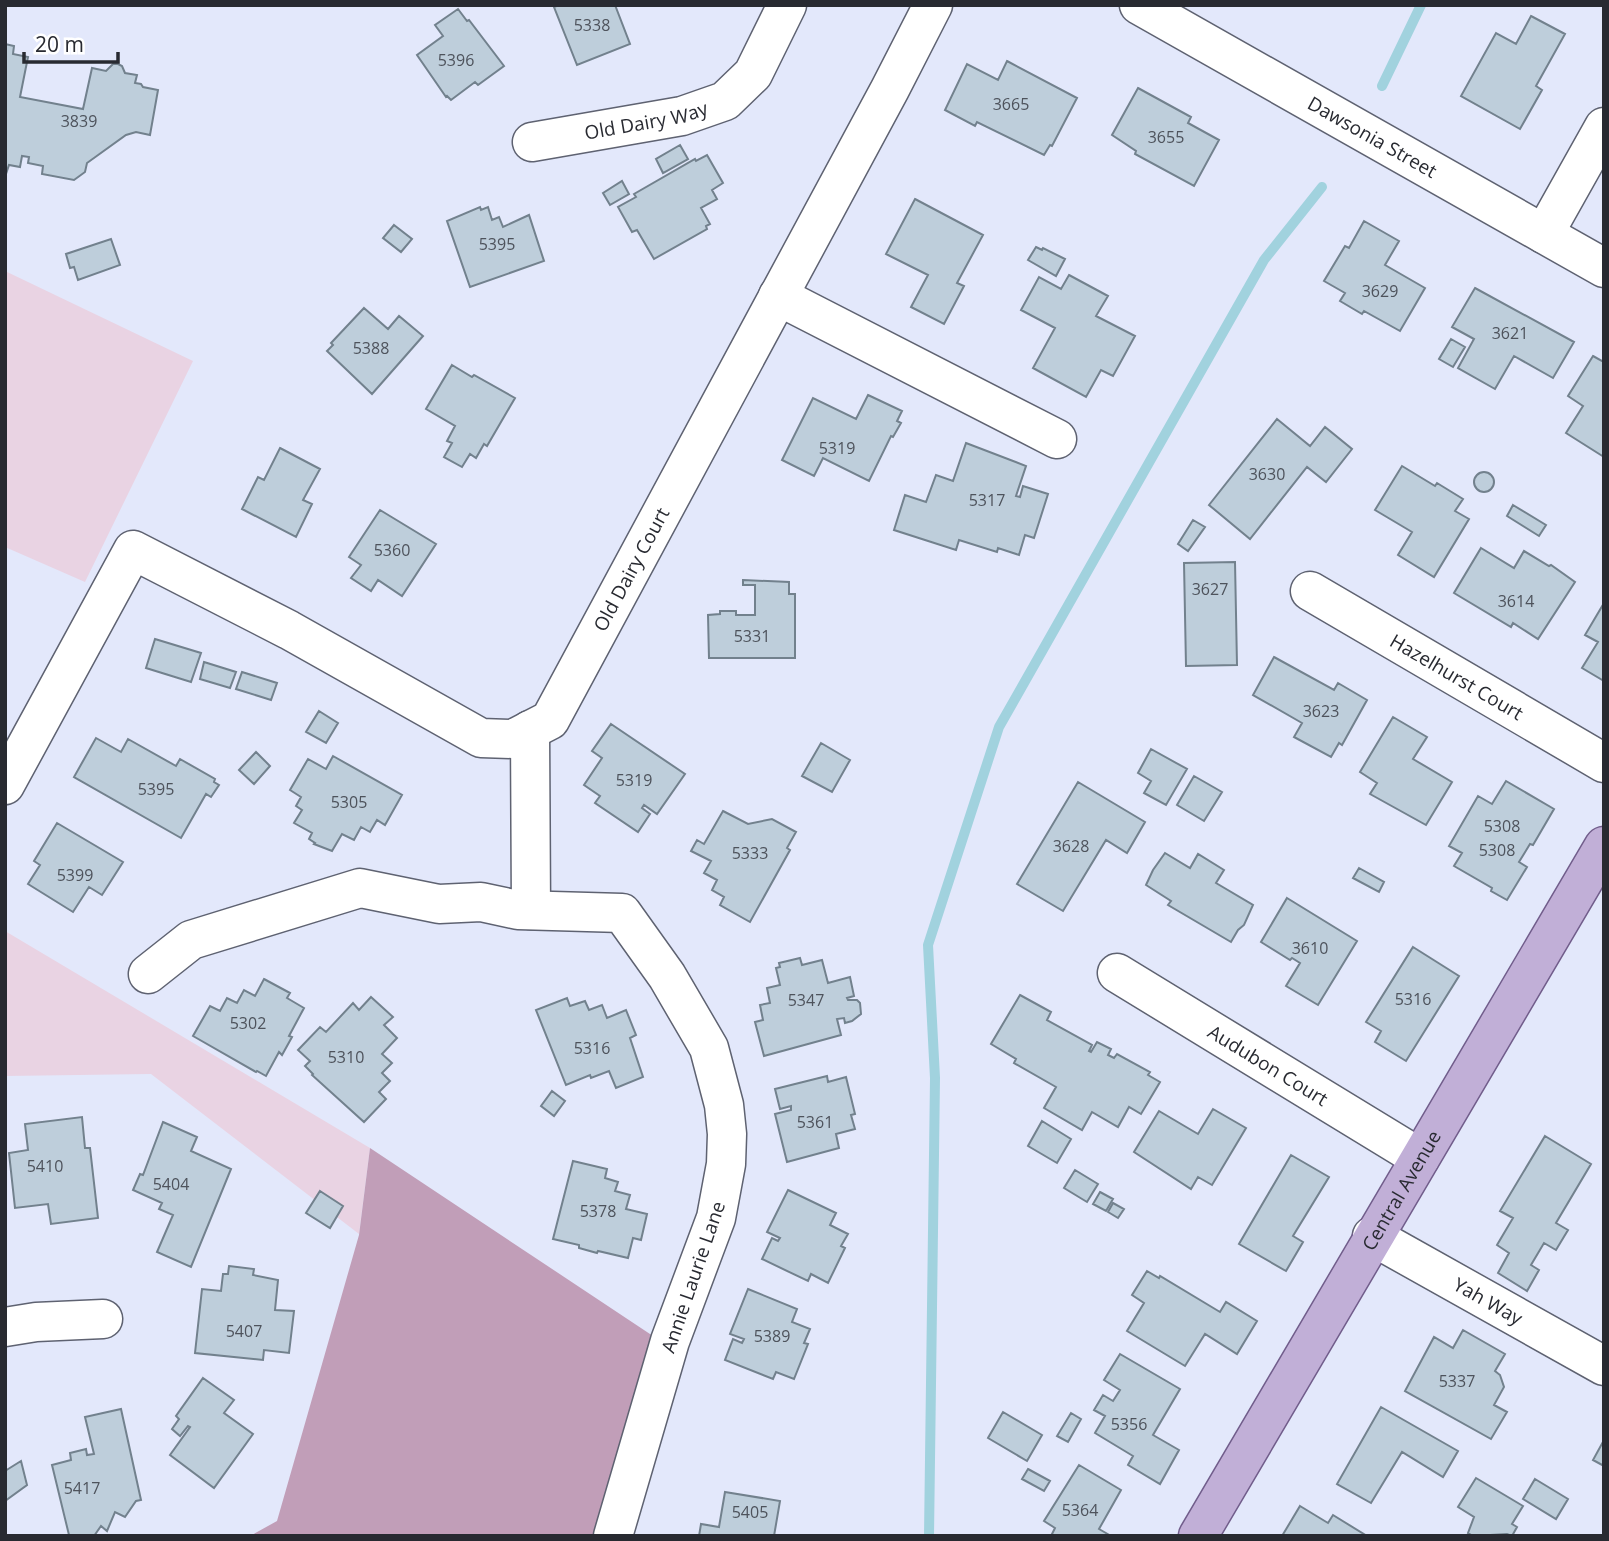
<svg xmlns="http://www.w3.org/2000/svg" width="1609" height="1541" viewBox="0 0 1609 1541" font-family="'Open Sans',sans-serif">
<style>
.green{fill:#e9d3e3}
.forest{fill:#c19eb8}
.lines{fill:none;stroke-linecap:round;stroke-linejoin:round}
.stream{stroke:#a1d2de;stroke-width:10}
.building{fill:#becedb;stroke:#72818d;stroke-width:2}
.minor-casing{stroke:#5e6271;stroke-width:41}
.major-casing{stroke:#715d8b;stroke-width:41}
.minor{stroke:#fff;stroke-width:38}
.major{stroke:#c1afd7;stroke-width:38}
.labels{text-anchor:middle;stroke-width:6;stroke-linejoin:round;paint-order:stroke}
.number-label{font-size:16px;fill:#4e535c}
.street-label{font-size:19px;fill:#282a31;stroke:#fff}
</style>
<rect width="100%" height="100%" fill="#e3e8fb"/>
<!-- green -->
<path class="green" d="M5 271 193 361 85 582 5 547Z
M5 931 370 1148 359 1234 151 1074 5 1076Z"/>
<!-- forest -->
<path class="forest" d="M370 1148 653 1336 593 1536H250L277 1521 359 1235Z"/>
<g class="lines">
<!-- stream -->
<path class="stream" d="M1382 86 1421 5
M929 1536 935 1078 928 945 999 727 1264 260 1322 187"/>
</g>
<!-- building -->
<path class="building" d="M559 5H615L630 44 577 65 554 7Z
M458 9 467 21 469 20 504 66 478 85 475 82 451 100 447 96 446 97 417 55 443 36 435 25Z
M1531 16 1565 34 1536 86 1542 90 1520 129 1461 96 1496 33 1516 44Z
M5 44 14 46 13 54 28 57 20 97 83 109 92 68 106 71 113 64H118L122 66 125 73 137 75 135 83 141 84 143 87 158 90 150 135 136 132 126 135 87 163 85 172 74 180 42 174 43 166 28 163 29 157 22 156 20 167 9 165 5 177Z
M1007 61 1077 98 1052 146 1050 145 1044 155 977 122 975 126 945 110 967 64 998 80Z
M1138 88 1191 117 1188 123 1219 140 1194 186 1135 154 1136 151 1112 135Z
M680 145 688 159 663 173 656 159Z
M707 155 723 183 712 190 717 199 701 208 710 224 706 226 707 229 654 259 637 230 632 232 618 207 636 197 634 194 695 159 696 161Z
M622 181 629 194 610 205 603 193Z
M915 199 983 235 957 283 964 286 944 324 911 307 928 275 886 254Z
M480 207 481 210 488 207 492 220 499 217 503 227 529 215 544 261 470 287 447 221Z
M1364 221 1399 241 1385 265 1425 288 1400 331 1364 311 1362 314 1340 301 1345 293 1324 281 1345 246 1349 248Z
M394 225 412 239 401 252 383 238Z
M111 239 120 265 78 280 74 267 70 268 66 254Z
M1036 247 1042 250 1043 248 1065 259 1056 276 1028 260Z
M1069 275 1108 296 1096 316 1135 336 1113 376 1101 370 1086 397 1033 368 1055 328 1021 310 1039 277 1061 289Z
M1475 288 1574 342 1553 378 1514 356 1495 389 1458 368 1474 339 1452 327Z
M364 308 388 329 399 316 423 336 372 394 327 351 333 345 331 343Z
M1451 339 1465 347 1453 367 1439 359Z
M1593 356 1604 362V457L1566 433 1583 406 1568 396Z
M452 365 472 377 474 375 515 398 487 446 484 444 476 458 470 454 462 467 444 457 452 443 447 441 455 426 426 409Z
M868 395 902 411 897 421 901 423 893 437 891 436 869 481 823 458 814 476 782 460 813 398 856 419Z
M1277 419 1310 446 1325 427 1352 449 1326 482 1307 467 1250 539 1209 505Z
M966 443 1026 466 1016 496 1020 497 1023 486 1048 494 1034 538 1025 535 1019 555 998 548 997 552 959 540 956 550 894 530 905 495 926 502 936 475 953 481Z
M280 448 320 469 303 500 312 504 296 537 242 509 258 477 264 480Z
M1402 466 1435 486 1437 483 1463 499 1455 511 1469 519 1434 577 1398 555 1412 532 1375 510Z
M1474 482a10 10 0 1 1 20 0a10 10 0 1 1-20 0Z
M1513 505 1546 525 1539 536 1507 516Z
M380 510 436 544 402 596 378 580 371 591 351 578 361 565 349 557Z
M1193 520 1205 527 1188 551 1178 544Z
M1481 548 1514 568 1524 551 1549 566 1551 565 1575 582 1538 639 1513 623 1511 627 1454 593Z
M1235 562 1237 665 1186 666 1184 563Z
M743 580 789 582V594H795V658H709L708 615 720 614V611H736V615H755V585H743Z
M1604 603V681L1582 668 1598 642 1585 635Z
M155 639 201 653 191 682 146 668Z
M1274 657 1334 690 1338 683 1367 700 1342 745 1339 743 1331 757 1294 737 1302 723 1253 695Z
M204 662 236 672 230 688 200 679Z
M242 672 277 683 271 700 236 689Z
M319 711 338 723 326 743 306 732Z
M1393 717 1427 737 1413 759 1452 782 1426 825 1370 794 1377 783 1360 772Z
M611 724 685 774 657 814 644 805 642 808 650 814 638 832 595 803 600 796 584 785 602 758 592 751Z
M96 738 121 752 128 739 176 766 180 759 215 779 214 782 219 785 211 797 206 794 181 838 74 777Z
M821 743 850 760 832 792 802 776Z
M1151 749 1187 769 1166 805 1144 793 1151 781 1138 773Z
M256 752 270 766 254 784 239 770Z
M333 756 402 795 385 825 377 820 370 832 361 827 354 840 342 834 332 851 314 844 315 843 309 839 312 833 294 823 302 810 296 806 301 797 290 790 308 759 326 769Z
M1194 776 1222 792 1204 821 1177 805Z
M1506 781 1554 809 1533 845 1530 844 1519 862 1527 867 1507 900 1491 891 1492 888 1454 866 1462 853 1449 846 1478 796 1492 804Z
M1078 782 1145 822 1127 853 1106 840 1063 911 1017 884Z
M723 811 748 824 772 819 796 832 787 848 790 850 750 922 720 905 724 897 712 890 717 880 704 873 711 861 691 851 697 840 704 844Z
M57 823 123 862 102 895 89 887 73 912 28 884 40 865 34 861Z
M1165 853 1190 868 1198 854 1224 870 1216 883 1253 905 1244 925 1238 930 1231 942 1168 905 1171 901 1146 885 1153 870Z
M1359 868 1384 882 1379 892 1353 878Z
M1287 898 1357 941 1318 1005 1286 986 1300 963 1292 958 1290 960 1261 942Z
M1413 947 1459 976 1406 1061 1375 1042 1381 1031 1366 1022Z
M800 958 802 965 822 960 828 983 850 977 854 996 847 998 848 1000H857L860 1003 861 1014 852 1021 845 1023 844 1018 837 1019 841 1035 764 1056 755 1022 763 1020 760 1005 770 1003 767 988 780 985 776 968 780 967 779 963Z
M264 979 290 993 287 998 304 1008 289 1036 292 1037 282 1055 279 1052 266 1076 257 1071 256 1072 193 1036 210 1006 220 1011 227 998 237 1003 244 990 255 996Z
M1020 995 1051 1012 1047 1020 1092 1045 1089 1051 1091 1052 1097 1042 1111 1049 1108 1055 1114 1058 1117 1054 1150 1072 1148 1075 1160 1082 1141 1114 1129 1107 1118 1127 1092 1112 1082 1130 1044 1108 1056 1087 1014 1063 1016 1059 991 1044Z
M371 997 393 1017 384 1025 397 1038 382 1054 392 1063 382 1073 390 1081 379 1092 386 1099 364 1122 312 1075 313 1074 305 1066 310 1061 298 1050 320 1027 326 1032 353 1003 359 1010Z
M567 998 570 1006 585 1001 589 1010 602 1005 607 1018 626 1010 636 1035 630 1038 643 1077 616 1088 609 1071 591 1078 590 1075 566 1085 536 1010Z
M827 1076 828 1082 846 1077 855 1114 851 1115 855 1129 836 1134 839 1148 787 1162 775 1114 791 1110V1106L780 1109 775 1089Z
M552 1091 565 1101 554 1116 541 1106Z
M1213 1109 1246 1128 1212 1185 1198 1177 1191 1189 1134 1152 1159 1111 1198 1134Z
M82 1117 85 1148H90L98 1218 51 1224 48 1204 15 1208 9 1153 28 1150 25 1124Z
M1042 1121 1071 1139 1057 1163 1028 1146Z
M163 1122 197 1137 191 1151 231 1169 191 1267 157 1252 173 1215 159 1209 162 1203 133 1190 140 1174 143 1175Z
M1545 1136 1591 1164 1556 1223 1568 1230 1556 1250 1544 1243 1531 1265 1539 1270 1527 1291 1498 1273 1509 1253 1497 1245 1513 1218 1500 1211Z
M1291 1155 1329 1177 1293 1236 1303 1242 1286 1271 1239 1244Z
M573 1161 607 1169 605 1178 618 1182 615 1191 630 1195 626 1209 647 1214 641 1240 633 1238 628 1258 598 1251 597 1253 579 1248V1245L553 1239Z
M1075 1170 1098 1184 1087 1202 1064 1188Z
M788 1190 836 1213 830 1225 848 1234 841 1246 845 1248 828 1283 811 1274 808 1281 762 1259 772 1238 778 1241 780 1238 767 1232Z
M320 1191 343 1206 330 1228 306 1213Z
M1100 1192 1113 1199 1106 1211 1093 1204Z
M1113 1203 1124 1209 1118 1218 1108 1212Z
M229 1266 254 1269 253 1275 278 1280 275 1310 294 1311 289 1353 264 1350 263 1360 195 1353 202 1289 221 1291 223 1274H228Z
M1147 1271 1159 1278 1160 1276 1220 1312 1226 1302 1257 1321 1237 1354 1205 1334 1185 1366 1127 1331 1144 1303 1132 1295Z
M748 1289 797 1309 792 1322 810 1329 804 1343 808 1344 794 1379 776 1372 773 1379 725 1360 733 1339 742 1343 744 1339 730 1334Z
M1463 1330 1505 1354 1495 1371 1500 1375 1504 1387 1494 1405 1507 1412 1491 1439 1405 1391 1434 1337 1453 1348Z
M1120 1354 1180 1389 1153 1435 1179 1450 1160 1484 1128 1465 1133 1456 1095 1433 1105 1416 1094 1410 1103 1395 1113 1401 1120 1390 1104 1380Z
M203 1378 234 1400 224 1413 253 1434 214 1488 170 1455 190 1427 188 1426 180 1436 172 1429 179 1419 176 1416Z
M1381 1407 1458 1451 1443 1477 1402 1452 1371 1503 1337 1484Z
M121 1409 141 1500 136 1501 125 1517 115 1512 107 1531 101 1526 94 1536 69 1535 52 1465 71 1460 70 1453 86 1449 87 1455 94 1454 85 1417Z
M1003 1412 1042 1435 1027 1461 988 1438Z
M1071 1413 1081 1419 1068 1442 1057 1436Z
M1604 1440V1466L1593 1460Z
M21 1461 27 1485 5 1501V1471Z
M1079 1465 1121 1490 1099 1529 1111 1536H1051L1055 1528 1044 1521Z
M1028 1469 1050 1481 1044 1491 1022 1479Z
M1476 1478 1523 1506 1512 1524 1517 1527 1512 1536 1507 1534 1473 1536 1468 1533 1474 1517 1458 1507Z
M1535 1479 1568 1499 1556 1519 1523 1499Z
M725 1492 780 1501 774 1536H699L701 1524 719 1527Z
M1300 1506 1328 1523 1333 1515 1367 1536H1282Z"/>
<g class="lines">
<defs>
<g id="minor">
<path id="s1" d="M1139 5 1604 268"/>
<path id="s2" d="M532 142 682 116 725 101 753 74 787 5"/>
<path d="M1544 234 1604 127"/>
<path d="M778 296 1057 439"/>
<path id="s3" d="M1310 591 1604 763"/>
<path d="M530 730 531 910"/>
<path id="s4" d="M5 785 133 550 289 630 481 738 513 739 550 720 890 89 933 5"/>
<path id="s5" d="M1117 973 1420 1158"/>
<path d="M148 974 191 940 360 888 439 904 481 902 518 910 622 913 667 976 709 1048 724 1105 727 1134 726 1164 716 1218 670 1341 613 1536"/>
<path id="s6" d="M1372 1236 1604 1366"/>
<path d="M5 1327 36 1322 103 1319"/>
</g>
<g id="major">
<path id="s7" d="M1198 1536 1604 846"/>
</g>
</defs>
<!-- minor casing -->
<use href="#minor" class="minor-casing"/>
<!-- major casing -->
<use href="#major" class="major-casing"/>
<!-- minor -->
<use href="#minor" class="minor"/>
<!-- major -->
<use href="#major" class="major"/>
</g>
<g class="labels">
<!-- number labels -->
<g class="number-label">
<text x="592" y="31">5338</text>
<text x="456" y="66">5396</text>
<text x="1011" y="110">3665</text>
<text x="79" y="127">3839</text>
<text x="1166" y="143">3655</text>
<text x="497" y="250">5395</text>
<text x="1380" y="297">3629</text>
<text x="1510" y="339">3621</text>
<text x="371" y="354">5388</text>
<text x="837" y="454">5319</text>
<text x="1267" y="480">3630</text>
<text x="987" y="506">5317</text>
<text x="392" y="556">5360</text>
<text x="1210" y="595">3627</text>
<text x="1516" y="607">3614</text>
<text x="752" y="642">5331</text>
<text x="1321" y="717">3623</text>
<text x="634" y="786">5319</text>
<text x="156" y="795">5395</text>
<text x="349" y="808">5305</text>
<text x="1502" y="832">5308</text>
<text x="1071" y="852">3628</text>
<text x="1497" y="856">5308</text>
<text x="750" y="859">5333</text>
<text x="75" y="881">5399</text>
<text x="1310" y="954">3610</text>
<text x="1413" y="1005">5316</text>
<text x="806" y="1006">5347</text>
<text x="248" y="1029">5302</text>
<text x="592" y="1054">5316</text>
<text x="346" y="1063">5310</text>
<text x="815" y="1128">5361</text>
<text x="45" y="1172">5410</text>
<text x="171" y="1190">5404</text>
<text x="598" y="1217">5378</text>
<text x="244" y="1337">5407</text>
<text x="772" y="1342">5389</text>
<text x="1457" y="1387">5337</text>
<text x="1129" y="1430">5356</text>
<text x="82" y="1494">5417</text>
<text x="1080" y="1516">5364</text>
<text x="750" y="1518">5405</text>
</g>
<!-- street labels -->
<g class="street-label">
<text dy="7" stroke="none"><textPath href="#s2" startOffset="116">Old Dairy Way</textPath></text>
<text dy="7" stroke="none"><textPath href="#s1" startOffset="268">Dawsonia Street</textPath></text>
<text dy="7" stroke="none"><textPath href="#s4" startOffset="908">Old Dairy Court</textPath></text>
<text dy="7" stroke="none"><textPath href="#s3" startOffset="170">Hazelhurst Court</textPath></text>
<text dy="7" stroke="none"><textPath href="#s5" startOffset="177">Audubon Court</textPath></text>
<text dy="7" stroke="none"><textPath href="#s7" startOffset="401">Central Avenue</textPath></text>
<text transform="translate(693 1277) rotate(-71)" y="7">Annie Laurie Lane</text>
<text dy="7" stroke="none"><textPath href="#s6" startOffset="133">Yah Way</textPath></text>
</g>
</g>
<!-- border -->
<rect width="1609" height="1541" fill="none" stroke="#282a31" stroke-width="14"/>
<!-- scale -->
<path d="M24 52v10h94v-10" fill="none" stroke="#282a31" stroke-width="3.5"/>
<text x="35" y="52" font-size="21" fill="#282a31" stroke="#ffffff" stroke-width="5" paint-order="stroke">20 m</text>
</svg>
